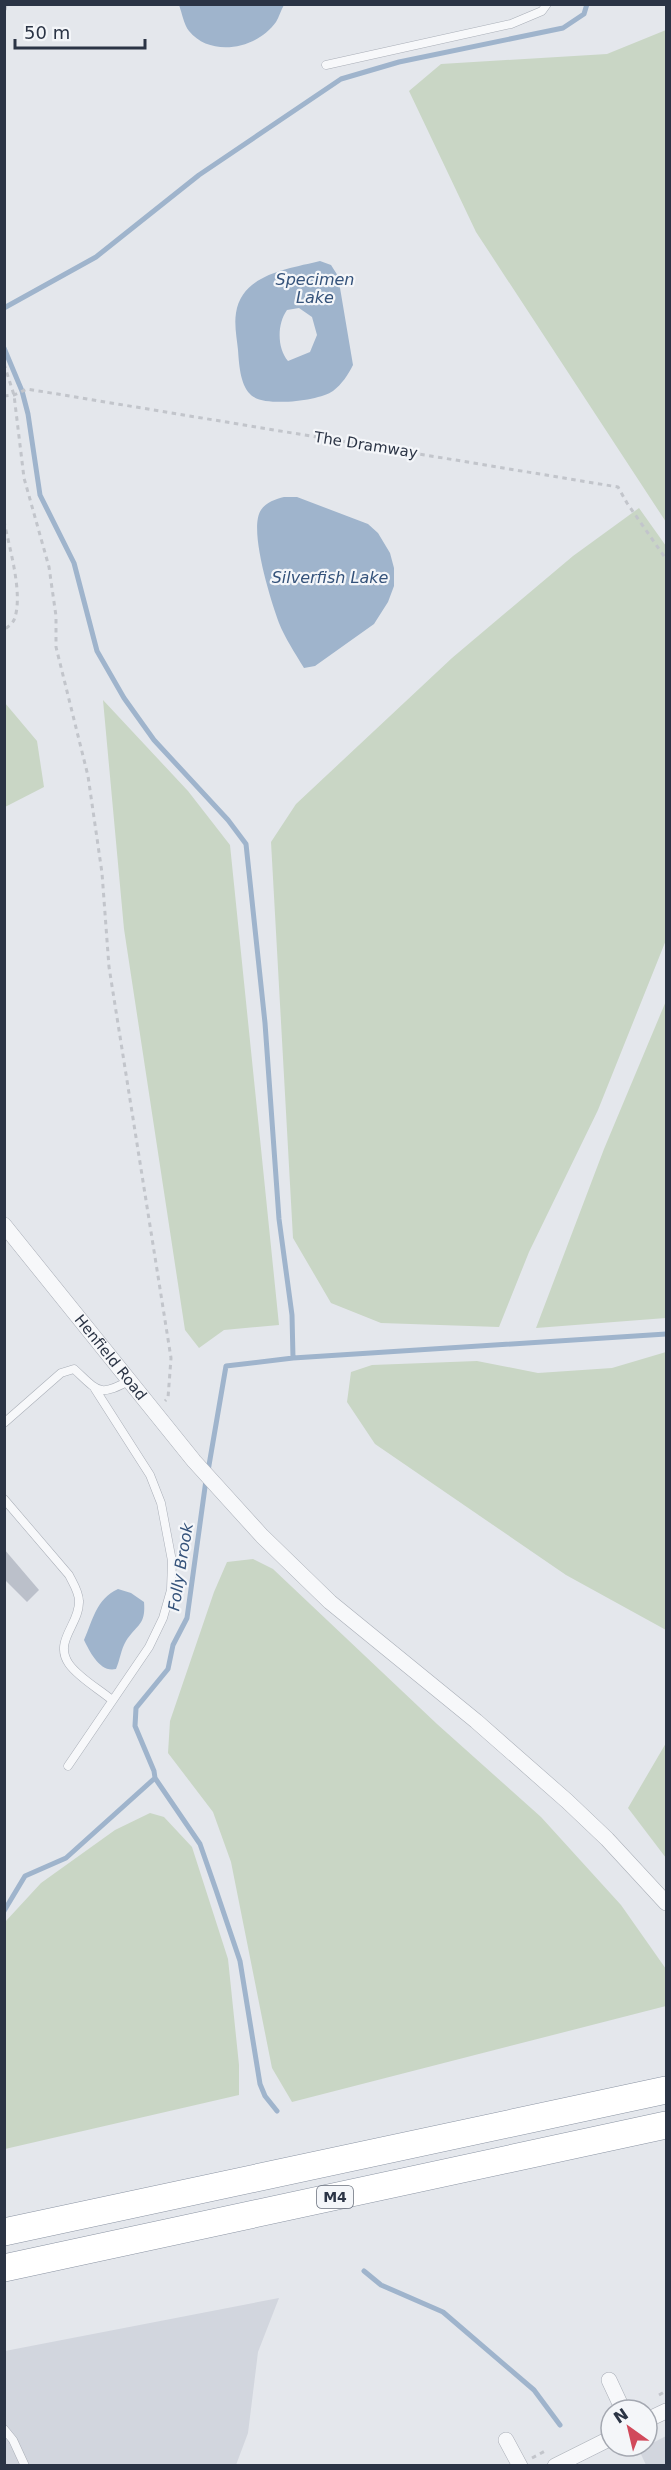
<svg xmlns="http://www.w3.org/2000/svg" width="671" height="2470" viewBox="0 0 671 2470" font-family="'DejaVu Sans',sans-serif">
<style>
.built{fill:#d2d6de}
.green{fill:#c9d6c5}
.water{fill:#9fb4cc;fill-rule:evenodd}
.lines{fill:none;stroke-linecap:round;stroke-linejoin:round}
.stream{stroke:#9fb4cc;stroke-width:5}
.building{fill:#bbc0ca}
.service-casing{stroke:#a9aeb7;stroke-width:9}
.minor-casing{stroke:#a9aeb7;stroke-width:16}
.motorway-casing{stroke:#8b94a3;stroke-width:28}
.path{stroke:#c2c5cb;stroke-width:3;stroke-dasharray:4.5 4.5;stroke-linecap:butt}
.service{stroke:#f7f8fa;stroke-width:8}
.minor{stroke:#f7f8fa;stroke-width:15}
.motorway{stroke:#fff;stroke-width:27}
.labels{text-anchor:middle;stroke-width:4.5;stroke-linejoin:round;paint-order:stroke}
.shield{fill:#f4f6f9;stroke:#676e7b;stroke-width:1.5}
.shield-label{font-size:14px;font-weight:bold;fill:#2b3445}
.street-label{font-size:15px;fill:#2b3445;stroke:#f4f6f9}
.water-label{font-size:16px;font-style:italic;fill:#34527a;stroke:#f4f6f9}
</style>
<rect width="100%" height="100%" fill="#e4e7ec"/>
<!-- built -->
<path class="built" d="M279 2298 258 2352 248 2433 236 2465 5 2466V2351Z
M666 2436V2465H646L639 2450Z"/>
<!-- green -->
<path class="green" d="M666 30V522L476 232 409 91 441 64 607 54Z
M639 508 666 546V940L598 1110 529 1252 499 1327 381 1323 331 1303 293 1238 271 842 296 804 452 658 573 556Z
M103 700 188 791 230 845 279 1325 224 1330 199 1348 185 1330 124 929Z
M5 703 37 741 44 787 5 807Z
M666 1001V1318L536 1328 604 1149Z
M666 1352V1630L566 1575 375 1444 347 1402 351 1372 372 1365 477 1361 538 1373 612 1368Z
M253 1559 273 1569 437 1724 541 1817 621 1905 666 1969V2006L292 2102 272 2068 231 1862 213 1812 168 1753 170 1721 214 1592 227 1562Z
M666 1743V1858L628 1808Z
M150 1813 164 1817 192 1847 228 1959 239 2065V2095L5 2149V1922L41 1883 115 1830Z"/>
<!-- water -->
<path class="water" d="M179 5H284C281 10 279 17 276 22 257 49 211 58 189 31 184 25 182 13 179 5Z
M320 261 331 265 338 276 353 365C348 375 342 384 333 391 319 401 262 408 250 394 240 384 239 363 238 350 237 339 234 325 236 313 242 274 288 269 320 261ZM299 308 312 317 317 335 310 352 288 361C277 348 277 324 287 310Z
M284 497H297L368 524 378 533 390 553 394 568V586L388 602 374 624 315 666 304 668C295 653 285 638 279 623 271 601 248 529 261 510 266 502 276 499 284 497Z
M118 1589 131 1593 144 1602C146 1625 137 1624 126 1641 121 1649 120 1660 116 1669 100 1673 90 1652 84 1640 93 1620 96 1599 118 1589Z"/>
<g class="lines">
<!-- stream -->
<path class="stream" d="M4 308 96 257 199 175 341 79 399 62 563 28 584 14 587 4
M4 348 22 391 28 414 40 495 74 563 97 651 124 698 154 740 228 820 246 844 265 1023 279 1219 292 1315 293 1358 226 1366 208 1471
M293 1358 666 1334
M155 1778 200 1844 216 1890 240 1961 260 2084 265 2096 277 2111
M4 1911 25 1876 66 1858 155 1778 154 1771 135 1726 136 1708 168 1669 173 1645 187 1618 206 1480
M364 2271 381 2285 443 2312 534 2390 560 2425"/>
</g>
<!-- building -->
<path class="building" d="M4 1549 39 1590 27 1602 4 1579Z"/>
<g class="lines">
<defs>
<path id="service" d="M326 65 511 24 542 11 547 4
M4 1423 61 1373 74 1369C98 1391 99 1398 130 1380
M4 1499 69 1575C73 1583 79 1592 79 1601 80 1624 53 1641 69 1664 79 1678 99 1689 112 1700
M68 1766 149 1647 163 1618 171 1590 172 1561 161 1503 150 1475 95 1389
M4 2429 13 2440 25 2466"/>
<g id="minor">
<path id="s1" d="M4 1225 194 1461 262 1536 330 1602 476 1721 567 1801 607 1839 666 1903"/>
<path d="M609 2380 623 2410"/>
<path d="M647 2420 666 2411"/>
<path d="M506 2440 520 2466"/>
<path d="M555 2466 611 2438"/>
</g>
<path id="motorway" d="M4 2232 666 2090
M4 2268 666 2125"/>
</defs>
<!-- service casing -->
<use href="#service" class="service-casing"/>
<!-- minor casing -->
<use href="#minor" class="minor-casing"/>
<!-- motorway casing -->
<use href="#motorway" class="motorway-casing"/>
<!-- path -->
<path class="path" d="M4 19 6 4
M4 364 14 395 24 478 49 567 56 616V647L88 776 102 873 109 967 171 1358 168 1398 165 1401
M4 396 14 395 27 389 618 487 627 503 666 559
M4 521C9 547 24 595 14 620 12 624 8 627 4 630
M659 2395 666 2391
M619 2453 634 2446
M532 2458 547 2450"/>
<!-- service -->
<use href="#service" class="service"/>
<!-- minor -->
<use href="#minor" class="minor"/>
<!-- motorway -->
<use href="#motorway" class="motorway"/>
</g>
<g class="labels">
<!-- shield labels -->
<rect class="shield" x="317" y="2186" width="36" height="22" rx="4.5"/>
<g class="shield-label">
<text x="335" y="2202">M4</text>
</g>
<!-- street labels -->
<g class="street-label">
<text transform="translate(366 445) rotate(9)" y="5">The Dramway</text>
<text dy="5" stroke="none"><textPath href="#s1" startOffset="170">Henfield Road</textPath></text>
</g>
<!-- water labels -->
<g class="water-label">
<text x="315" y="285">Specimen<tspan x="315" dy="18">Lake</tspan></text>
<text x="330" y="583">Silverfish Lake</text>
<text transform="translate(180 1567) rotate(-81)" y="6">Folly Brook</text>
</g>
</g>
<!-- border -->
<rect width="671" height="2470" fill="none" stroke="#2b3445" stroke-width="12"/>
<!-- north arrow -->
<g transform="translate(629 2428) rotate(326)"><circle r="28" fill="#f4f6f9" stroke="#a4a8b1" stroke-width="1.5"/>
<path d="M0-4.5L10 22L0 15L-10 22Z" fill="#d1495b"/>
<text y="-9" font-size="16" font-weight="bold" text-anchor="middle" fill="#2b3445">N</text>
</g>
<!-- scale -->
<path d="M15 39v9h130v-9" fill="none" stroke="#2b3445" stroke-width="3"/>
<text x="24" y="39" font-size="18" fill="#2b3445" stroke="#f4f6f9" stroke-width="4.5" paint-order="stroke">50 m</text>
</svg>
